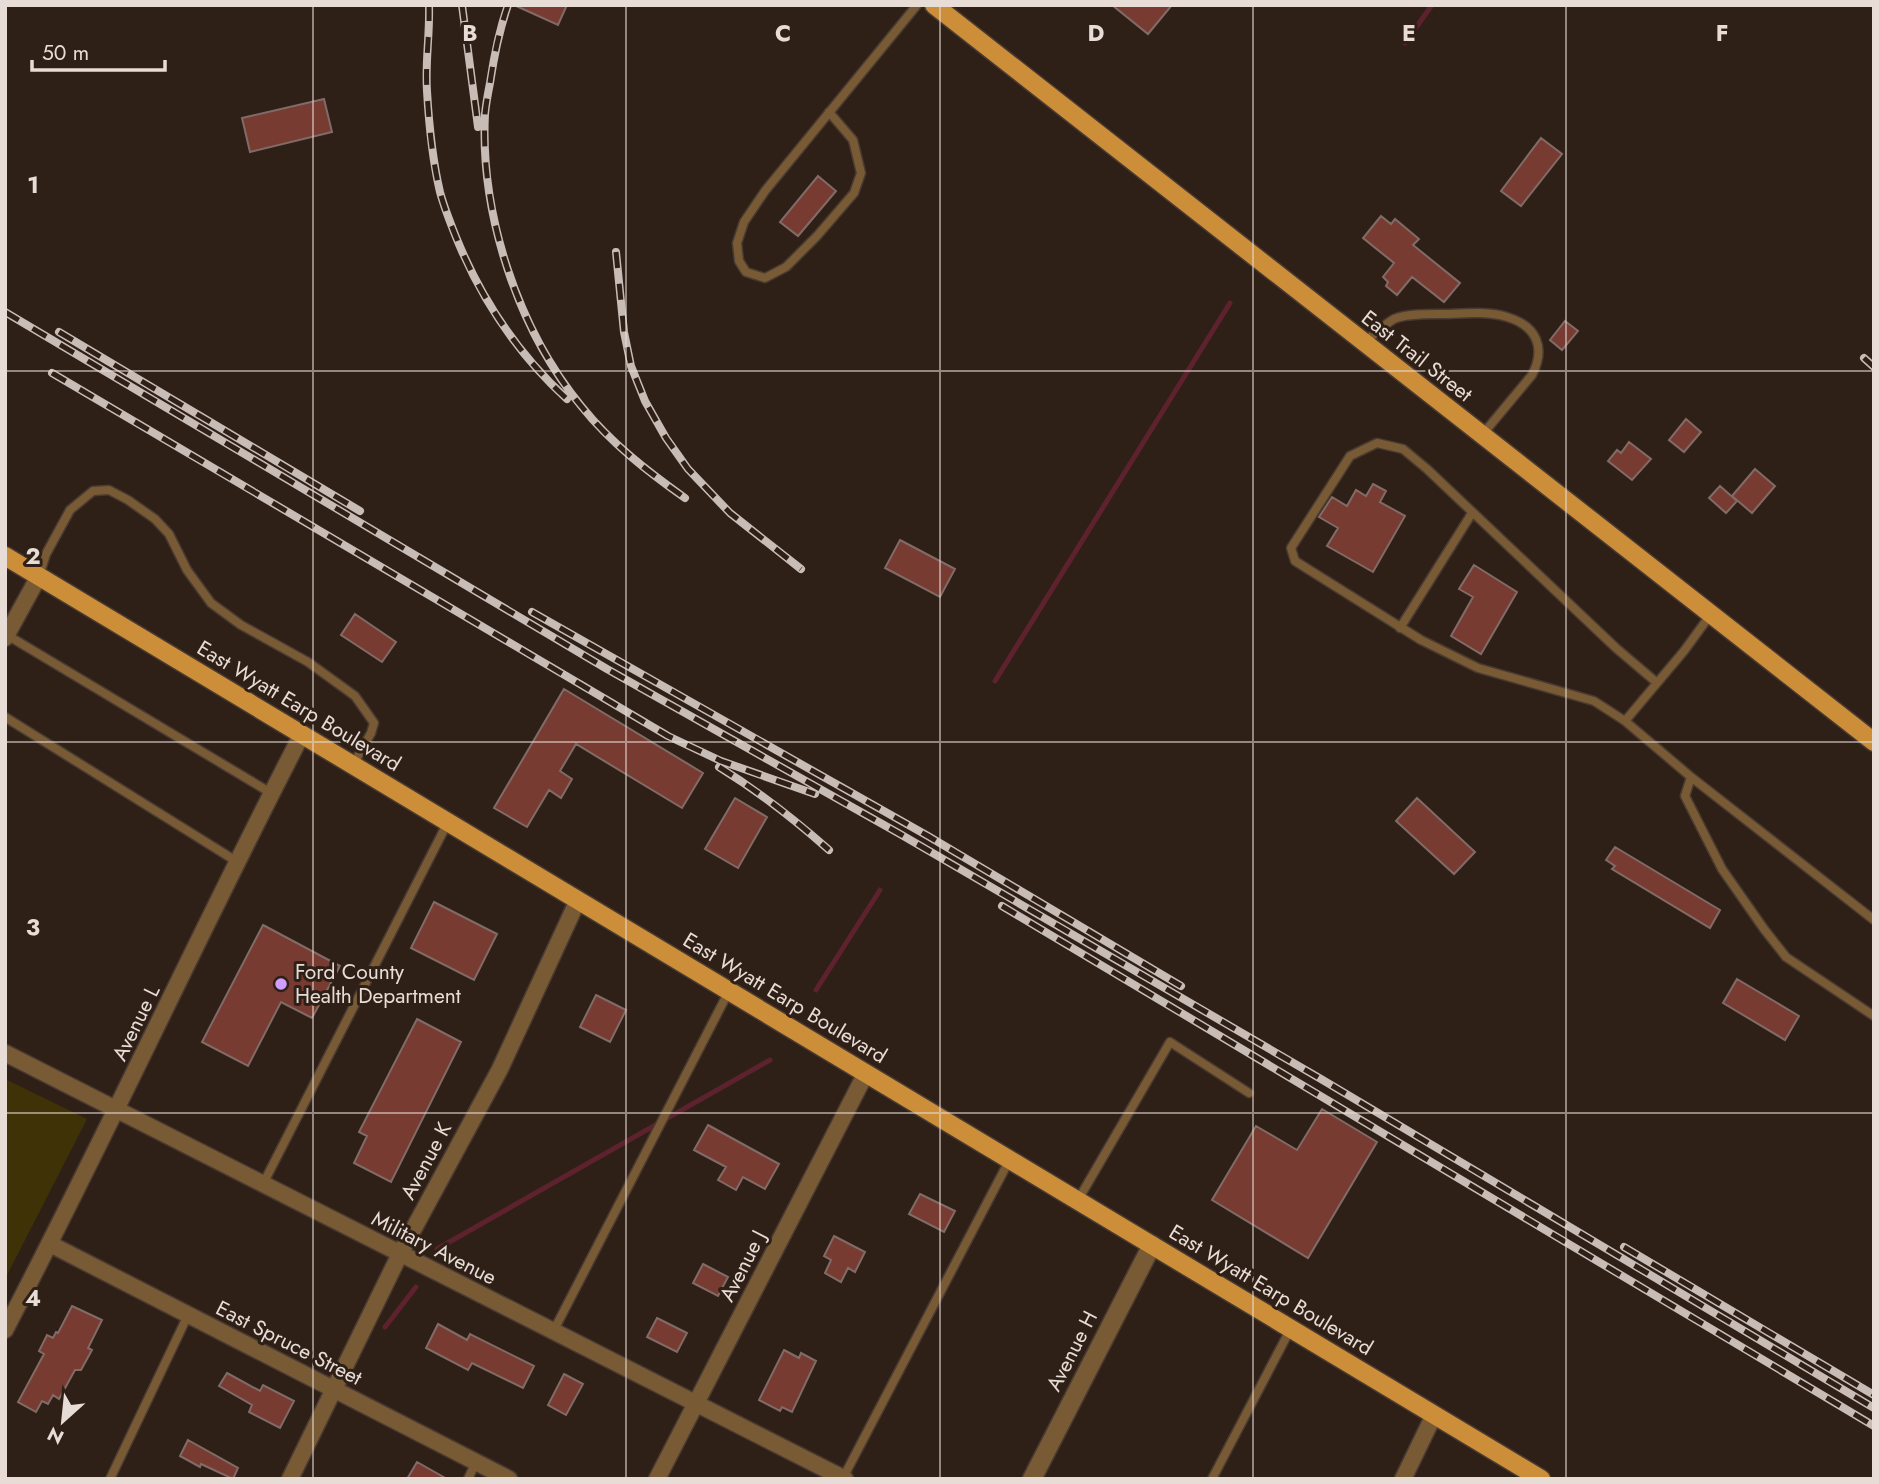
<svg xmlns="http://www.w3.org/2000/svg" width="1879" height="1484" viewBox="0 0 1879 1484" font-family="Jost,sans-serif">
<style>
.green{fill:#3e3206}
.lines{fill:none;stroke-linecap:round;stroke-linejoin:round}
.stream{stroke:#5d222e;stroke-width:5}
.building{fill:#783b32;stroke:#816b67;stroke-width:2}
.service-casing{stroke:#493a32;stroke-width:11}
.minor-casing{stroke:#493a32;stroke-width:19}
.tertiary-casing{stroke:#493a32;stroke-width:21}
.primary-casing{stroke:#493a32;stroke-width:21}
.service{stroke:#785a35;stroke-width:8}
.minor{stroke:#785a35;stroke-width:16}
.tertiary{stroke:#785a35;stroke-width:18}
.primary{stroke:#cd8e39;stroke-width:18}
.rail-casing{stroke:#c8bcb6;stroke-width:8}
.rail{stroke:#2f2017;stroke-width:5;stroke-dasharray:16;stroke-linecap:butt}
.grid{fill:none;stroke:#e7dcd6;stroke-width:2;stroke-opacity:0.55}
.poi-dot{fill:#d19dfe;stroke:#2f2017;stroke-width:2.5}
.labels{text-anchor:middle;stroke-width:6;stroke-linejoin:round;paint-order:stroke}
.street-label{font-size:21px;fill:#e7dcd6;stroke:#2f2017}
.poi-label{font-size:21px;fill:#e7dcd6;stroke:#2f2017;text-anchor:start}
.grid-label{font-size:23px;text-anchor:middle;font-weight:bold;fill:#e7dcd6;stroke:#2f2017;stroke-width:6;stroke-linejoin:round;paint-order:stroke}
</style>
<rect width="100%" height="100%" fill="#2f2017"/>
<!-- green -->
<path class="green" d="M5 1079 87 1119 5 1279Z"/>
<g class="lines">
<!-- stream -->
<path class="stream" d="M1405 43 1432 5
M995 681 1230 303
M816 990 880 890
M437 1249 770 1060
M385 1327 416 1287"/>
</g>
<!-- building -->
<path class="building" d="M514 5H567L558 25Z
M1112 5H1172L1148 34Z
M324 99 332 132 250 152 242 118Z
M1541 138 1562 154 1521 206 1501 191Z
M818 176 836 191 798 236 780 222Z
M1381 216 1391 224 1395 219 1419 239 1413 245 1460 283 1444 302 1412 277 1397 295 1386 286 1388 282 1383 277 1394 263 1363 238Z
M1565 321 1578 331 1562 350 1550 340Z
M1686 419 1701 432 1684 452 1669 440Z
M1629 442 1651 459 1632 480 1608 461 1617 450 1621 453Z
M1755 469 1775 486 1752 513 1732 496Z
M1373 484 1386 491 1380 502 1405 516 1373 572 1327 546 1338 528 1319 517 1332 497 1347 506 1356 490 1366 496Z
M1720 486 1737 501 1726 513 1709 498Z
M900 540 955 569 940 597 885 568Z
M1474 565 1517 592 1481 654 1451 636 1473 597 1459 589Z
M355 614 396 642 382 662 341 635Z
M564 689 703 773 682 808 576 744 560 771 572 779 561 798 549 790 527 827 494 808Z
M735 798 767 817 738 868 705 849Z
M1417 798 1475 852 1454 874 1396 821Z
M1615 847 1720 910 1710 928 1612 869 1615 866 1606 860Z
M434 902 497 934 474 980 411 948Z
M263 925 340 966 312 1018 281 1002 248 1066 202 1042Z
M1737 979 1799 1016 1785 1040 1723 1003Z
M596 995 626 1010 610 1042 580 1027Z
M417 1019 461 1042 391 1182 354 1163 367 1136 359 1132Z
M1322 1109 1377 1142 1308 1258 1212 1200 1256 1126 1297 1150Z
M708 1125 779 1164 765 1189 743 1177 736 1190 718 1180 726 1167 694 1150Z
M920 1194 955 1211 944 1232 909 1214Z
M834 1236 865 1252 855 1272 848 1268 841 1282 825 1273 831 1260 824 1256Z
M703 1264 728 1277 718 1296 693 1283Z
M72 1306 102 1320 88 1348 92 1350 81 1370H75L59 1399 53 1395 48 1404 42 1401 36 1412 18 1402 44 1354 39 1351 47 1335 53 1338 56 1332 58 1333Z
M657 1318 687 1333 677 1352 647 1337Z
M438 1324 467 1340 470 1334 534 1366 523 1388 472 1363 468 1370 426 1348Z
M784 1350 799 1358 801 1353 816 1361 792 1412 782 1407 780 1411 759 1400Z
M227 1373 260 1391 263 1385 294 1401 280 1428 249 1412 252 1405 219 1386Z
M564 1374 583 1384 566 1415 548 1405Z
M188 1440 238 1468 233 1479 201 1464 200 1467 180 1456Z
M417 1462 447 1479H407Z"/>
<g class="lines">
<defs>
<path id="service" d="M829 112 853 140 861 173 854 193 817 236 786 267 765 278 746 272 739 261 737 243 744 222 765 191 917 5
M1364 342C1374 335 1384 325 1394 319 1407 313 1433 314 1448 314 1466 313 1489 311 1507 317 1537 326 1546 348 1532 375L1482 435
M39 576 46 554 70 510 93 491 109 490 128 500 155 519 169 534 187 570 211 603 241 625 308 662 355 696 374 723 371 733 353 765
M1400 628 1472 513
M7 635 271 793
M1656 682 1616 648 1427 469 1403 449 1377 443 1350 456 1291 548 1295 561 1421 640 1478 668 1594 701 1625 721 1691 777 1685 796 1722 869 1764 929 1786 957 1874 1016
M5 717 236 861
M1625 721 1684 651 1711 614
M1691 777 1874 920
M263 1184 448 822
M1078 1200 1170 1042 1249 1093
M553 1332 729 991
M843 1478 1010 1159
M110 1479 188 1315
M468 1479 476 1462
M1212 1479 1290 1330"/>
<path id="minor" d="M5 638 39 576
M5 1053 845 1479
M50 1244 509 1479
M5 1330C108 1133 200 931 302 734
M290 1479 400 1254 500 1069 578 900
M657 1479 866 1073
M1403 1479 1434 1415"/>
<path id="tertiary" d="M1032 1479 1152 1245"/>
<path id="primary" d="M934 5 1874 742
M5 556 1541 1479"/>
</defs>
<!-- service casing -->
<use href="#service" class="service-casing"/>
<!-- minor casing -->
<use href="#minor" class="minor-casing"/>
<!-- tertiary casing -->
<use href="#tertiary" class="tertiary-casing"/>
<!-- primary casing -->
<use href="#primary" class="primary-casing"/>
<!-- service -->
<use href="#service" class="service"/>
<!-- minor -->
<use href="#minor" class="minor"/>
<!-- tertiary -->
<use href="#tertiary" class="tertiary"/>
<!-- primary -->
<use href="#primary" class="primary"/>
<defs>
<path id="rail" d="M429 5C430 34 425 62 427 91 429 125 432 158 440 192 444 207 450 222 456 237 481 299 518 354 567 399
M462 5 478 127
M508 5C499 31 494 56 490 83 488 93 486 104 485 114 480 214 518 330 582 407 611 443 647 471 685 498
M616 252 624 332 631 366 645 401 666 438 688 469 730 513 801 569
M5 312 607 669 900 834 1321 1079 1874 1408
M59 332 360 511
M1864 358 1874 367
M52 373 668 736 721 761 815 794
M532 612 928 836 1181 986
M719 767C758 791 794 819 829 850
M1002 906 1874 1426
M1624 1247 1874 1395"/>
</defs>
<!-- rail casing -->
<use href="#rail" class="rail-casing"/>
<!-- rail -->
<use href="#rail" class="rail"/>
</g>
<!-- grid -->
<path class="grid" d="M313 5V1479M626 5V1479M940 5V1479M1253 5V1479M1566 5V1479M5 371H1874M5 742H1874M5 1113H1874"/>
<!-- markers -->
<circle class="poi-dot" cx="281" cy="984" r="7"/>
<g class="labels">
<!-- street labels -->
<g class="street-label">
<text transform="translate(1417 356) rotate(38)" y="7">East Trail Street</text>
<text transform="translate(299 706) rotate(31)" y="7">East Wyatt Earp Boulevard</text>
<text transform="translate(785 998) rotate(31)" y="7">East Wyatt Earp Boulevard</text>
<text transform="translate(136 1023) rotate(-64)" y="7">Avenue L</text>
<text transform="translate(426 1161) rotate(-62)" y="7">Avenue K</text>
<text transform="translate(434 1248) rotate(27)" y="7">Military Avenue</text>
<text transform="translate(743 1266) rotate(-63)" y="7">Avenue J</text>
<text transform="translate(1271 1290) rotate(31)" y="7">East Wyatt Earp Boulevard</text>
<text transform="translate(289 1343) rotate(27)" y="7">East Spruce Street</text>
<text transform="translate(1072 1351) rotate(-63)" y="7">Avenue H</text>
</g>
<!-- poi labels -->
<g class="poi-label">
<text x="295" y="979">Ford County<tspan x="295" dy="24">Health Department</tspan></text>
</g>
</g>
<g class="grid-label">
<text x="470" y="41">B</text>
<text x="783" y="41">C</text>
<text x="1096" y="41">D</text>
<text x="1409" y="41">E</text>
<text x="1722" y="41">F</text>
<text x="33" y="193">1</text>
<text x="33" y="564">2</text>
<text x="33" y="935">3</text>
<text x="33" y="1306">4</text>
</g>
<!-- border -->
<rect width="1879" height="1484" fill="none" stroke="#e7dcd6" stroke-width="14"/>
<!-- north arrow -->
<g transform="translate(63 1421) rotate(207)" stroke="#2f2017" stroke-width="5" paint-order="stroke">
<path d="M0-5L12 26L0 18L-12 26Z" fill="#e7dcd6"/>
<text y="-10" font-size="19" font-weight="bold" text-anchor="middle" fill="#e7dcd6">N</text>
</g>
<!-- scale -->
<path d="M32 60v10h133v-10" fill="none" stroke="#e7dcd6" stroke-width="3.5"/>
<text x="42" y="60" font-size="21" fill="#e7dcd6" stroke="#2f2017" stroke-width="5" paint-order="stroke">50 m</text>
</svg>
